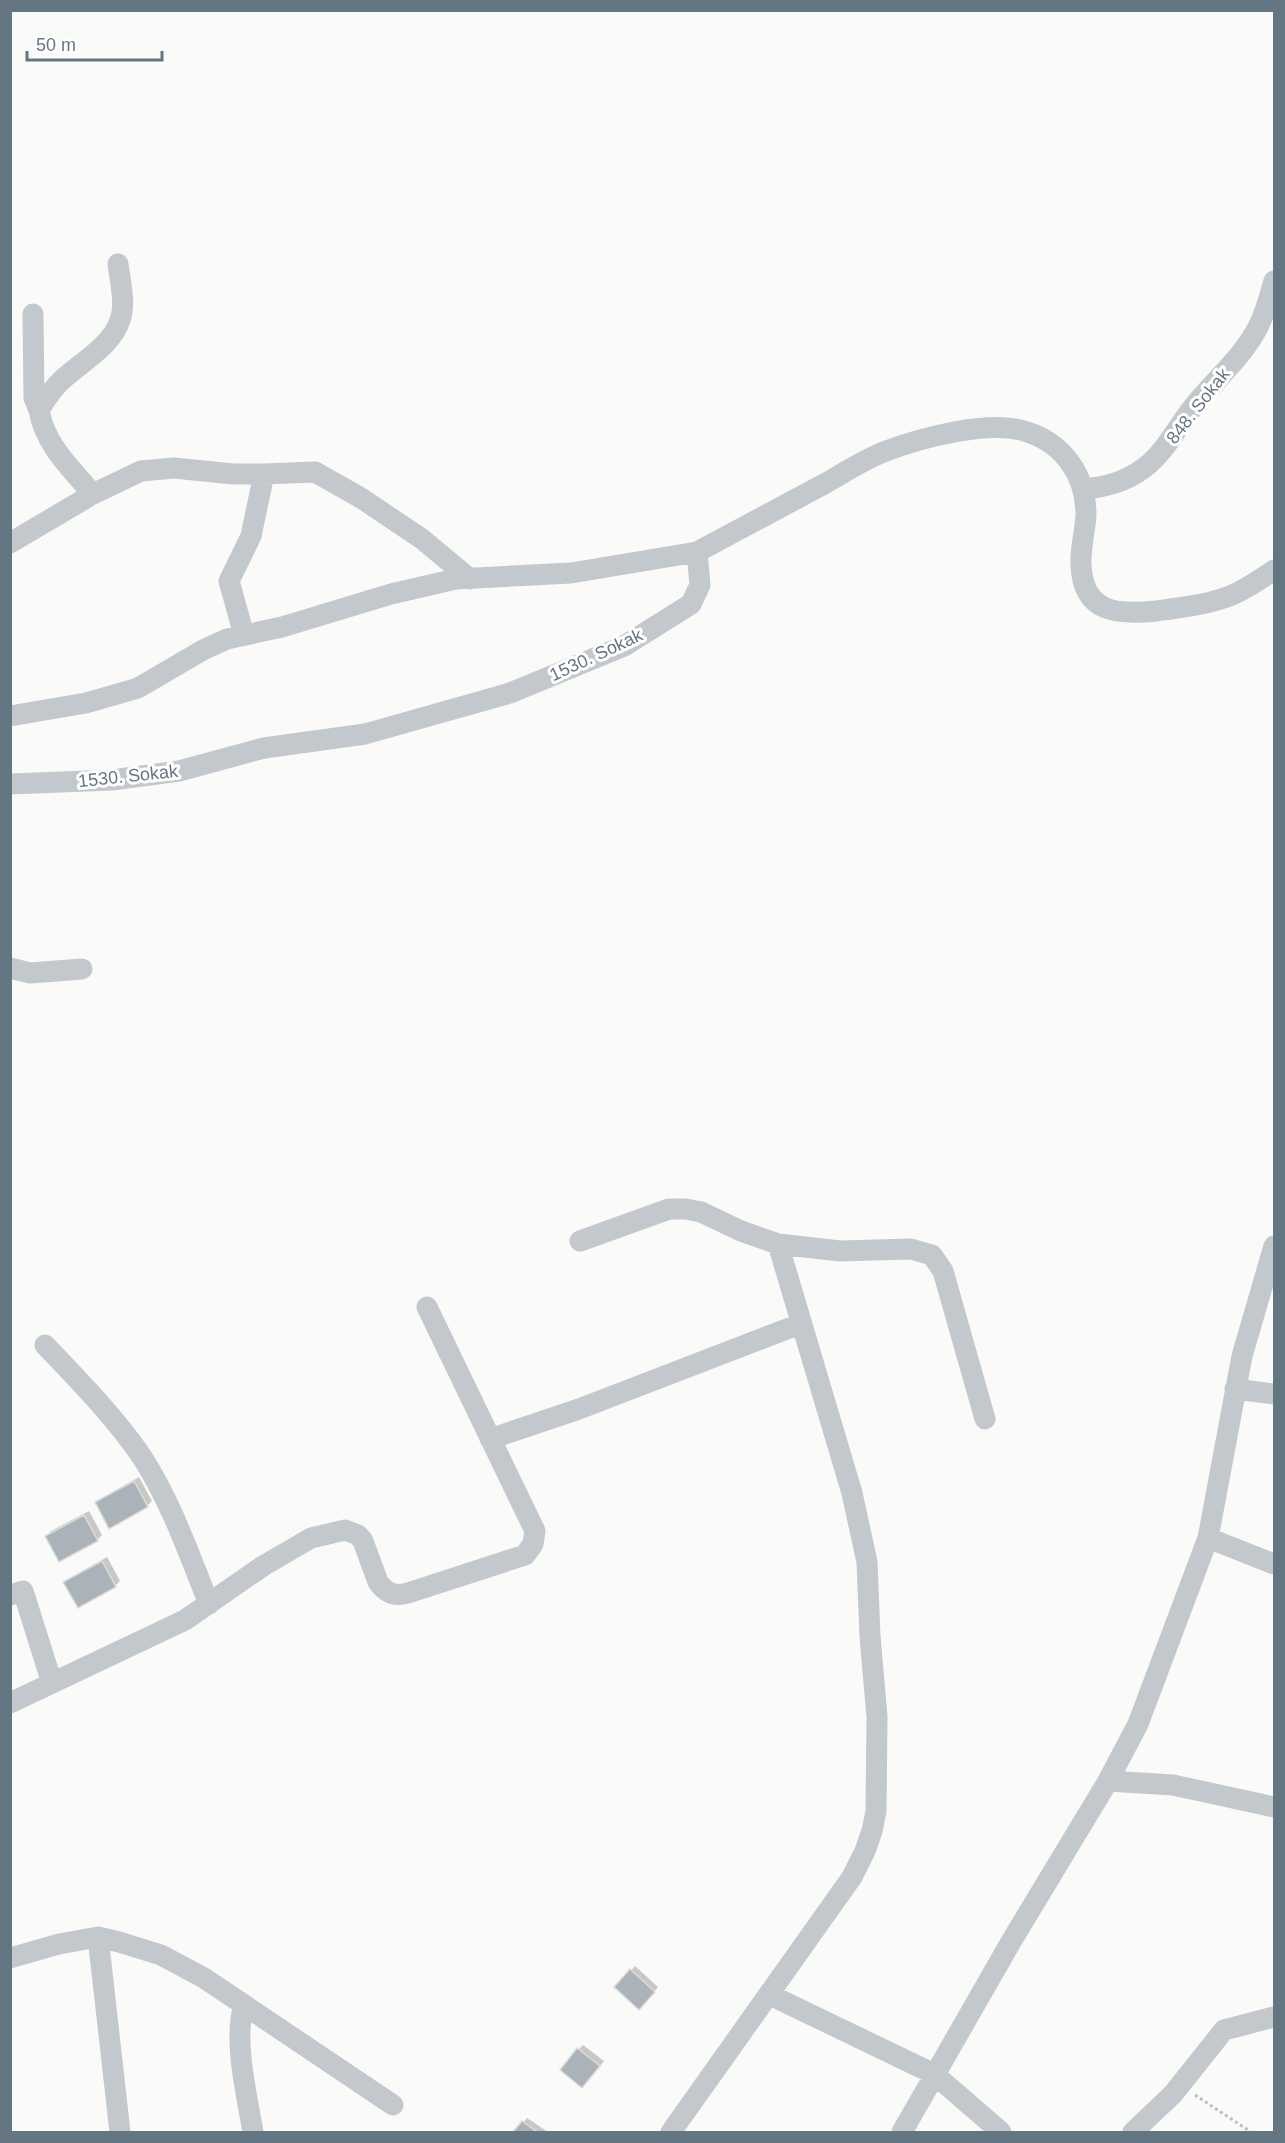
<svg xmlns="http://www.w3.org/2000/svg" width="1285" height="2143" viewBox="0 0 1285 2143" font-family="Helvetica,sans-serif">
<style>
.shadow{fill:#0003}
.building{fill:#aab3b9;stroke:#dcdcda;stroke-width:1.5}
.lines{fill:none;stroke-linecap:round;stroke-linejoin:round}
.path{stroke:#bbbfc2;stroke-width:3;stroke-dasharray:3 3;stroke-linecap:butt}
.minor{stroke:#c3c8cc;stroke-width:21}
.labels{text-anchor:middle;stroke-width:6;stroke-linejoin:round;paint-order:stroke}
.street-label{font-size:18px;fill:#657683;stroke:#fff}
</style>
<rect width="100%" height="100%" fill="#fafaf8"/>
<!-- shadow -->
<path class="shadow" d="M139 1477 152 1501 147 1506 97 1502 102 1498Z
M89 1511 102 1535 97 1540 47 1536 51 1531Z
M107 1557 120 1581 115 1586 65 1582 70 1578Z
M635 1966 658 1987 639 2008 616 1987Z
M583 2045 604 2061 587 2082 579 2049Z
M527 2118 548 2132H515Z"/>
<!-- building -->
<path class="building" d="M134 1481 148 1507 109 1529 95 1502Z
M84 1515 98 1541 59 1562 45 1536Z
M102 1561 116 1587 78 1608 63 1582Z
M630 1969 655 1992 639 2010 614 1987Z
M577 2048 600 2066 582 2088 560 2070Z
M522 2121 537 2132H513Z"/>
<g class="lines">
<!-- path -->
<path class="path" d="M1195 2095 1251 2132"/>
<!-- minor -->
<path class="minor" d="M33 314 34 398 39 410
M1084 489C1106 487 1125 482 1144 468 1164 453 1175 431 1190 411 1212 382 1243 358 1259 325 1266 311 1270 295 1274 281
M93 494C71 469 44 443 39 410 46 399 52 389 62 380 80 363 112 346 120 320 126 304 120 281 118 264
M10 543 93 494 141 471 174 468 233 474H264L315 472 361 498 422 539 470 579
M244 635 229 581 251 536 264 474
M10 716 86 703 138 688 203 650 227 639 282 627 391 594 456 579 571 573 697 552
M10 784 112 780 179 771 264 748 365 734 510 693 624 646 691 604 700 585 697 552C740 529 783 506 826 483 845 472 865 459 886 451 921 438 987 420 1024 431 1063 442 1086 475 1086 515 1085 532 1080 549 1081 565 1083 613 1117 615 1156 611 1179 608 1205 605 1227 597 1244 591 1259 580 1274 570
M10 968 30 973 82 969
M580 1241 669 1209H686L701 1212 741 1231 778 1244 840 1251 911 1249 932 1255 943 1271 985 1419
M45 1345C79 1381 114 1416 142 1457 171 1502 189 1554 209 1604
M1235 1389 1274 1394
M490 1439 579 1409 800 1324
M1208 1538 1274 1564
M10 1595 23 1591 52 1683
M10 1703 185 1620 263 1566 311 1538 345 1530 358 1535 363 1541 378 1582C386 1593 395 1597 408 1593L525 1555 533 1544 535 1531 427 1307
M1108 1781 1173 1785 1274 1807
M98 1937 120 2132
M10 1958 59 1944 98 1937 119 1942 161 1955 204 1978 393 2105
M770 1995 934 2074 1001 2132
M244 2005C233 2040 247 2096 253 2132
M671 2132 852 1877 865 1851 872 1831 876 1811 877 1717 870 1636 867 1562 852 1493 778 1244
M902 2132 1012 1940 1108 1781 1138 1724 1208 1538 1242 1356 1274 1246
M1133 2132 1173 2094 1224 2030 1274 2017"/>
</g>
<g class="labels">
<!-- street labels -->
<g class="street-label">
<text transform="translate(1198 406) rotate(-52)" y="6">848. Sokak</text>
<text transform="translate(596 655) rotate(-25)" y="6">1530. Sokak</text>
<text transform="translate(128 776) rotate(-6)" y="6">1530. Sokak</text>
</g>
</g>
<!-- border -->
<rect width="1285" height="2143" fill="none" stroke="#657683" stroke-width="24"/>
<!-- scale -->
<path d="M27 51v9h135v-9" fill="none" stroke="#657683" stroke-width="3"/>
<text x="36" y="51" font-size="18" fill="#657683" stroke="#ffffff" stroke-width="4.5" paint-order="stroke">50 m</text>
</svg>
